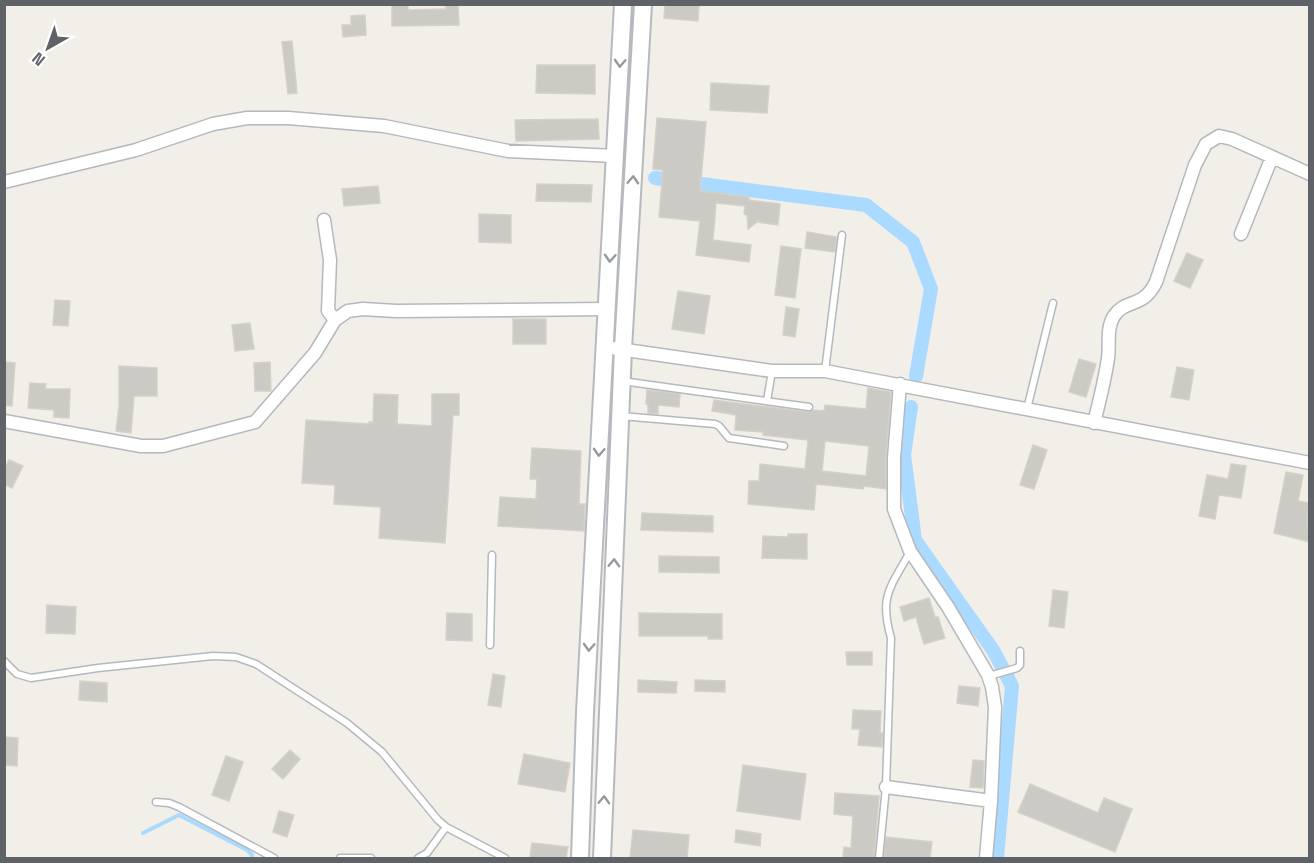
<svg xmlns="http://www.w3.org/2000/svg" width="1314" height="863" viewBox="0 0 1314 863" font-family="'Space Grotesk',sans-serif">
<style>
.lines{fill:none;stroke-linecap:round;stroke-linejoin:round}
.stream{stroke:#aadaff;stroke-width:4}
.canal{stroke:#aadaff;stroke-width:14}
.building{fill:#cccac5;stroke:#d6d1c6;stroke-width:1.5;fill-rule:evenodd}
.service-casing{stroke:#b5b8bc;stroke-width:9}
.minor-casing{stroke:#b5b8bc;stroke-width:15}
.secondary-casing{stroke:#b6babf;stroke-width:20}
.service{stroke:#fff;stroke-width:6}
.minor{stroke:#fff;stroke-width:12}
.secondary{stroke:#fff;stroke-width:16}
.oneway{stroke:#979a9d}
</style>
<rect width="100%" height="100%" fill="#f1efe8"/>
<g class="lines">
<!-- stream -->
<path class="stream" d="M143 833 179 815 247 850 252 855V858"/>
<!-- canal -->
<path class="canal" d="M655 178 866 205 913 242 931 289 916 376
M911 407 904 455 915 540 993 650 1012 686 997 858"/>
</g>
<!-- building -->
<path class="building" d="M392 4H408V10L446 9V4H458L459 25 392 26Z
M665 4H699L698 21 664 18Z
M365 15 366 35 343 37 342 25H351V16Z
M292 41 297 93 288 94 282 42Z
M537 65H595V94L536 93Z
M711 83 769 86 767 113 710 110Z
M657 118 706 122 700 191 749 197V200L780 204 778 225 757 222 748 229 747 215 744 214 745 206 716 203 713 240 751 245 749 262 696 255 700 221 659 217 663 170 653 169Z
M598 119 599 139 516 141 515 120Z
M537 184 592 185 591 202 536 201Z
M378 186 380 203 344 206 342 189Z
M479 214 511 215V243L479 242Z
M807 232 837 237 835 252 805 248Z
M781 246 801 249 795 298 775 295Z
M1187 253 1203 260 1190 288 1174 281Z
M678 291 710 296 704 334 672 329Z
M55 300 70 301 68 326 53 325Z
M786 307 799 309 795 337 783 335Z
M513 319H546V344H513Z
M250 323 254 349 235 351 232 325Z
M1079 359 1096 364 1086 397 1069 392Z
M4 362 15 363 12 406 4 405Z
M270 362 271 391H255L254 363Z
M119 366 157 368V396H134L131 433 116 431 119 406Z
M1177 367 1194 370 1189 400 1171 397Z
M30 383 46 384 45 389H70L69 418 54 417V410L28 408Z
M868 388 891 392 886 457V489L864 486 863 489 816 484 814 510 748 504 749 481H759L760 464 805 469 808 440 763 435V432L735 430 736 415 712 411 714 400 808 412 813 410 824 411 825 405 866 409ZM825 441 869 446 866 476 822 471Z
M647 390 680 394 679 407 658 405V414L648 413V405L646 404Z
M374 394 398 395 397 424 432 426V394H459V415H453L445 543 379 538 381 507 334 504 335 485 302 483 306 420 369 424V422H373Z
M1033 445 1047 450 1034 489 1020 485Z
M532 448 581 451 579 504H585L584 531 498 526 500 497 536 499 537 479H530Z
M9 460 23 466 12 488 4 484V470Z
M1231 464 1246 466 1241 498 1219 495 1215 519 1199 516 1207 475 1228 479Z
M1286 472 1303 475 1298 501 1310 503 1307 526 1310 527V542L1274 533Z
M642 513 713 516V532L641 530Z
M788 534H807V559L762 558 763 536 788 537Z
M659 556 719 557V573L659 572Z
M1053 590 1068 592 1064 628 1049 626Z
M929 598 935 617H938L945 638 924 644 916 617 904 621 900 607Z
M47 605 76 607 75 634 46 633Z
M447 613 472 614V641L446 640Z
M639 613 722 614V639H708V636H639Z
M846 652H872V665H847Z
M493 674 505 676 501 707 488 705Z
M638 680 677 682 676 693 638 692Z
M695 680 725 681V692L695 691Z
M80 681 107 683V702L79 700Z
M959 686 980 688 978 706 957 703Z
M853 710 881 711 880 733H883L882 747 858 745 860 729H852Z
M4 737 18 738 17 766 4 765Z
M290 750 300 759 283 779 272 769Z
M524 754 570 763 565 792 518 784Z
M226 756 243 762 229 801 212 795Z
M973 760 984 761 983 788 970 787Z
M743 765 806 774 800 820 737 811Z
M1030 784 1098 813 1104 798 1132 809 1115 852 1018 812Z
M835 793 879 796 874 858H843L844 847 851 848 853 816 834 814Z
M279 811 294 815 287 837 273 832Z
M633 830 689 835 687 858H630Z
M736 830 761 834 760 846 735 842Z
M886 837 932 842 930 858H884Z
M532 843 568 847 566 858H530Z"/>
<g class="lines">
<defs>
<path id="service" d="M825 371 842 235
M622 381 809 407
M767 401 772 371
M1027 409 1053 303
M621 416 715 424 719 426 729 438 784 446
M490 645 492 555
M4 661 17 674 31 678 98 668 213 656 236 657 256 664 347 723 382 752 438 820 446 827 505 858
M989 676 1017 668 1020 665V651
M156 802 169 803 179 807 274 858
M340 858H371
M418 858 427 853 446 827
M879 858 886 787 891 638C879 596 890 588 910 552"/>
<path id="minor" d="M4 182 136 150 213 124 247 118H288L384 126 508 151 615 156
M324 220 330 260 328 311 335 320
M1241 234 1272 157
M605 347 772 371H825L1310 463
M900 384 894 458V509L910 551 948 607 988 675 992 687 995 707 991 801 986 858
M4 421 141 446H163L255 422 315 353 335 320 348 311 363 309 396 311 607 309
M1094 423C1099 402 1105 380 1108 358 1110 345 1106 328 1114 316 1126 298 1143 309 1156 282L1195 165 1206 144 1219 136 1232 139 1310 174
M886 787 991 801"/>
<path id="secondary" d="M580 858 585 712 623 4
M602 858 623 349 643 4"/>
</defs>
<!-- service casing -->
<use href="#service" class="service-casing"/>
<!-- minor casing -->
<use href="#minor" class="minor-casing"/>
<!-- secondary casing -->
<use href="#secondary" class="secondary-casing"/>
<!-- service -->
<use href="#service" class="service"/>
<!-- minor -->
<use href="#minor" class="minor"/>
<!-- secondary -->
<use href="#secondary" class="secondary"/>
</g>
<!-- one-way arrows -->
<defs><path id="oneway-chevron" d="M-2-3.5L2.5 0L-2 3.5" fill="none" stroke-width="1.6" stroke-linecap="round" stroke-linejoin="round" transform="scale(1.5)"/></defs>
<g class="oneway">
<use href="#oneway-chevron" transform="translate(620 63) rotate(93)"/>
<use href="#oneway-chevron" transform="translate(633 180) rotate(-87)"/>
<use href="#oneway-chevron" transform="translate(610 258) rotate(93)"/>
<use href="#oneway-chevron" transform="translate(599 452) rotate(93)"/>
<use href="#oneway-chevron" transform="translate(614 563) rotate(-88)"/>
<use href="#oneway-chevron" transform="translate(589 647) rotate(93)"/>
<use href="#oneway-chevron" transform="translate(604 800) rotate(-88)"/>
</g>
<!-- border -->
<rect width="1314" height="863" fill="none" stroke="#5f6368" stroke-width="12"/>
<!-- north arrow -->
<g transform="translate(48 48) rotate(220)" stroke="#ffffff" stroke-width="4.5" paint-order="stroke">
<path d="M0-4.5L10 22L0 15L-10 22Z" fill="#5f6368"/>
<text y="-9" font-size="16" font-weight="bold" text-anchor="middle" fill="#5f6368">N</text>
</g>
</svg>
